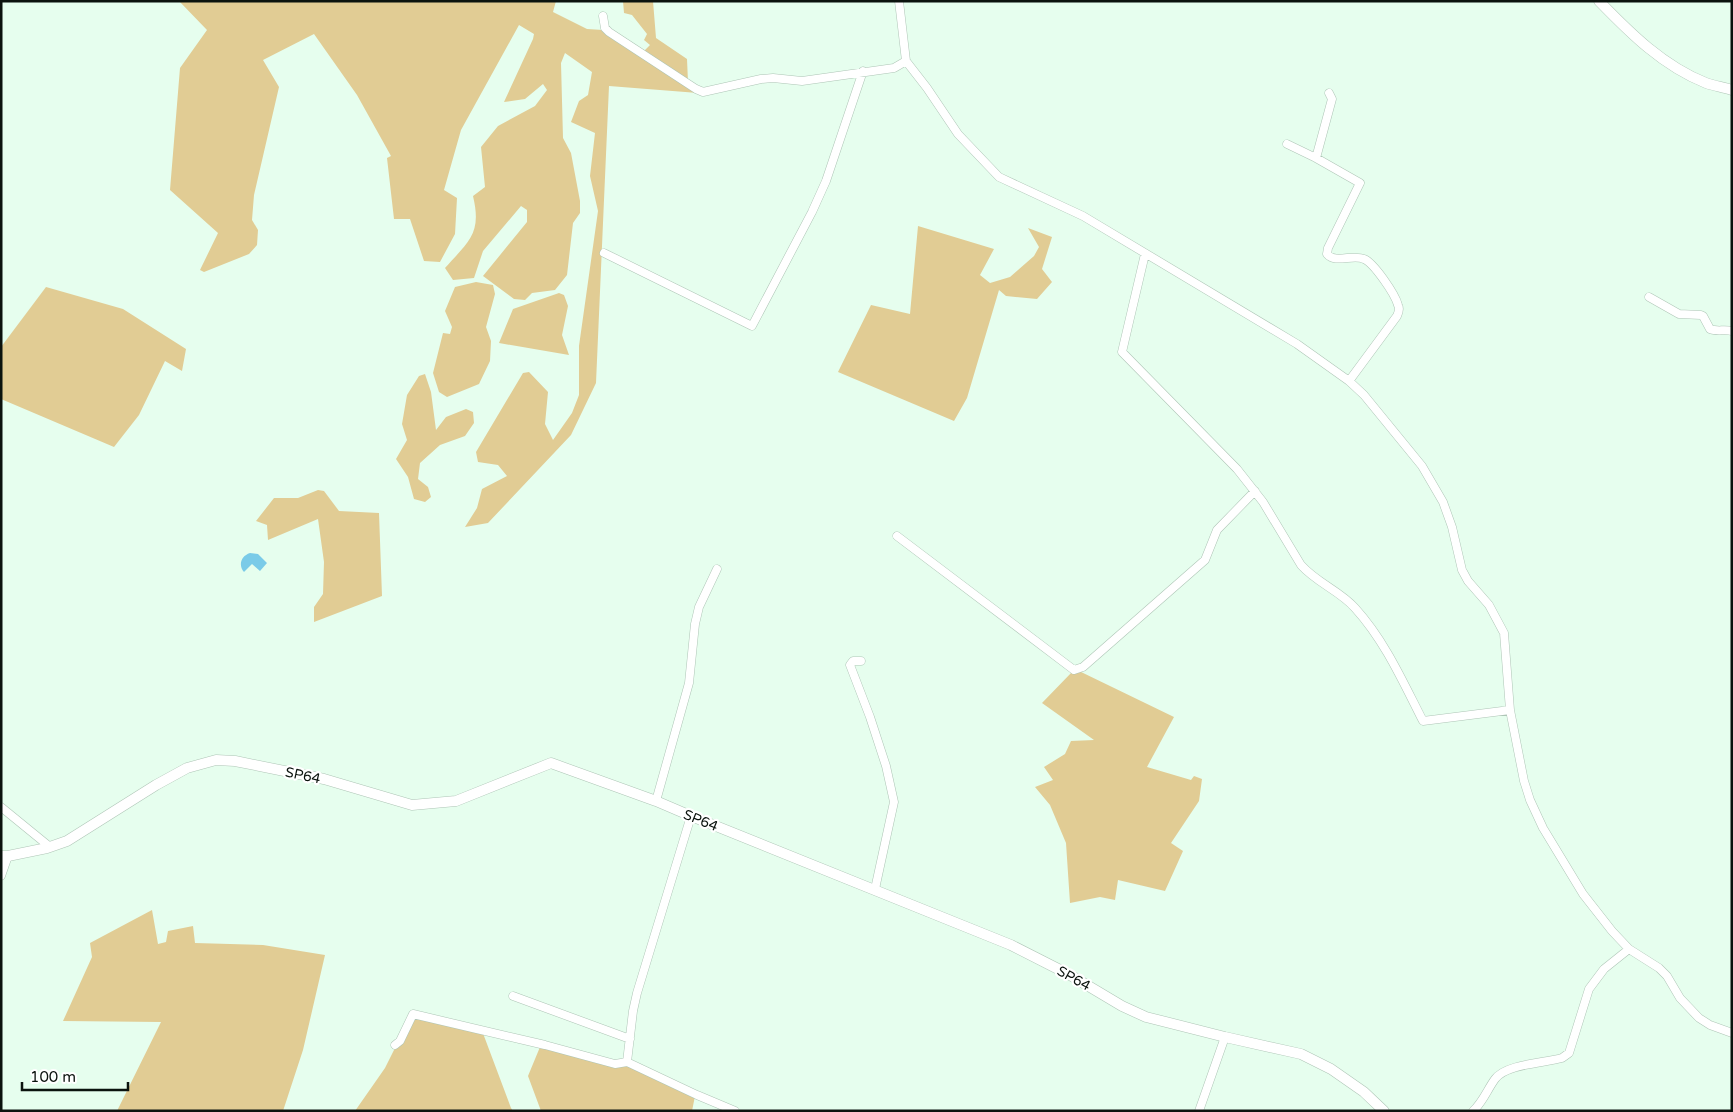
<svg xmlns="http://www.w3.org/2000/svg" width="1733" height="1112" viewBox="0 0 1733 1112" font-family="'Varela Round',sans-serif">
<style>
.green{fill:#e1cc94}
.water{fill:#7acbe8}
.lines{fill:none;stroke-linecap:round;stroke-linejoin:round}
.street-casing{stroke:#aec5b6;stroke-width:9}
.secondary-casing{stroke:#aec5b6;stroke-width:11}
.street{stroke:#fff;stroke-width:8}
.secondary{stroke:#fff;stroke-width:10}
.labels{text-anchor:middle;stroke-width:4.5;stroke-linejoin:round;paint-order:stroke}
.street-label{font-size:14px;fill:#0b130e;stroke:#fff}
</style>
<rect width="100%" height="100%" fill="#e6feee"/>
<!-- green -->
<path class="green" d="M179 1H556L553 12 587 29 603 30 641 54 650 45 644 40 647 34 632 15 624 13 623 1H653L656 38 687 59 688 82 698 93 609 86 596 383 571 435 488 523 465 527 477 508 482 489 507 476 498 465 478 462 476 452 523 373 529 372 548 392 545 424 553 440 572 413 579 395V346L598 211 590 176 595 133 571 122 579 101 588 95 592 72 565 53 561 63 563 138 571 153 580 201V213L573 223 567 275 555 290 532 293 525 300 514 299 483 276 527 222V210L521 206 483 251 474 278 453 280 445 268C469 241 482 234 473 196L485 187 481 147 498 126 535 106 547 90 543 84 525 99 504 102 533 39 534 34 519 25 461 130 444 190 457 198 455 234 440 262 424 261 410 219H394L387 158 391 156 357 95 314 34 263 60 279 87 254 195 252 220 258 230 257 245 249 254 204 272 200 270 218 233 170 190 180 68 207 30Z
M918 226 994 249 980 275 990 283 1010 277 1034 256 1039 247 1028 228 1052 237 1042 269 1052 282 1037 299 1006 296 999 290 967 398 954 421 838 372 871 305 910 314Z
M476 282 493 285 495 294 486 327 491 341 490 361 479 384 447 397 439 392 433 373 443 333 450 334 452 327 445 311 455 287Z
M46 287 123 309 186 349 182 371 165 361 139 415 114 447 1 399V347Z
M559 293 564 295 568 306 562 335 569 355 499 343 513 309Z
M425 374 431 392 436 430 446 417 466 409 473 412 474 423 465 436 440 445 420 463 418 479 428 487 431 497 425 502 414 499 408 477 396 459 407 440 402 424 407 395 419 376Z
M318 490 324 491 339 511 379 513 382 596 314 622V607L323 594 324 562 318 519 268 540 267 525 256 521 274 498H298Z
M1079 671 1174 717 1147 767 1191 780 1194 776 1202 779 1199 801 1171 843 1183 851 1165 891 1118 880 1115 900 1100 897 1070 903 1066 843 1050 805 1035 787 1053 780 1044 767 1065 754 1071 741 1094 740 1042 703 1072 672Z
M152 910 158 944 166 942 168 931 193 926 195 943 263 945 325 955 303 1050 283 1111H117L161 1022 63 1021 92 957 90 943Z
M418 1015 481 1028 511 1108 513 1111H355L385 1068 408 1022Z
M540 1047 628 1065 695 1096 692 1111H541L528 1076Z"/>
<!-- water -->
<path class="water" d="M250 553 258 554 267 563 260 571 252 564 244 572C238 565 241 556 250 553Z"/>
<g class="lines">
<defs>
<path id="street" d="M899 1 906 61 927 88 958 134 999 177 1083 216 1297 344 1349 381 1364 395 1422 466 1443 502 1452 527 1462 570 1468 581 1489 605 1504 633 1510 710 1524 781 1530 800 1543 828 1583 894 1612 931 1629 949 1659 968 1667 976 1680 998 1699 1018 1710 1025 1732 1033
M603 16 605 28 609 32 696 89 703 92 761 79 773 78 802 81 887 69 894 68 906 61
M1287 144 1316 158 1360 183 1328 248 1327 254C1335 264 1353 254 1364 259 1374 263 1395 294 1398 305 1400 309 1399 312 1397 316L1349 381
M1316 158 1332 99 1329 93
M604 253 752 326 812 212 826 181 863 71
M1145 254 1122 352 1237 469 1263 502 1301 565C1317 583 1340 591 1355 608 1385 641 1403 682 1423 721L1510 710
M1649 297 1679 314 1701 315 1703 316 1710 329C1717 332 1724 329 1732 331
M897 536 1074 670 1083 667 1205 560 1217 530 1255 491
M861 661H853L850 665 870 717 886 766 894 802 875 889
M656 801 689 683 695 624 699 607 717 569
M1 807 50 847
M691 816 637 993 633 1011 627 1062 697 1095 735 1111
M1 876 8 856
M513 996 630 1039
M395 1045 400 1041 413 1014 545 1045 615 1064 627 1062
M1199 1111 1225 1037
M1473 1111C1483 1102 1487 1090 1495 1079 1506 1064 1544 1063 1562 1058L1569 1053 1589 989 1604 969 1629 949"/>
<path id="secondary" d="M1599 1C1630 33 1663 66 1706 83 1714 86 1723 87 1732 90
M1 856H8L47 848 67 841 156 785 187 768 216 760 235 761 324 779 412 805 456 801 551 763 656 801 691 816 1011 945 1070 975 1122 1006 1146 1017 1225 1037 1301 1054 1331 1069 1364 1092 1384 1111"/>
</defs>
<!-- street casing -->
<use href="#street" class="street-casing"/>
<!-- secondary casing -->
<use href="#secondary" class="secondary-casing"/>
<!-- street -->
<use href="#street" class="street"/>
<!-- secondary -->
<use href="#secondary" class="secondary"/>
</g>
<g class="labels">
<!-- street labels -->
<g class="street-label">
<text transform="translate(303 775) rotate(12)" y="5">SP64</text>
<text transform="translate(701 820) rotate(22)" y="5">SP64</text>
<text transform="translate(1074 978) rotate(29)" y="5">SP64</text>
</g>
</g>
<!-- border -->
<rect width="1733" height="1112" fill="none" stroke="#0b130e" stroke-width="5"/>
<!-- scale -->
<path d="M22 1082v8h106v-8" fill="none" stroke="#0b130e" stroke-width="2.5"/>
<text x="30" y="1082" font-size="15" fill="#0b130e" stroke="#ffffff" stroke-width="4" paint-order="stroke">100 m</text>
</svg>
